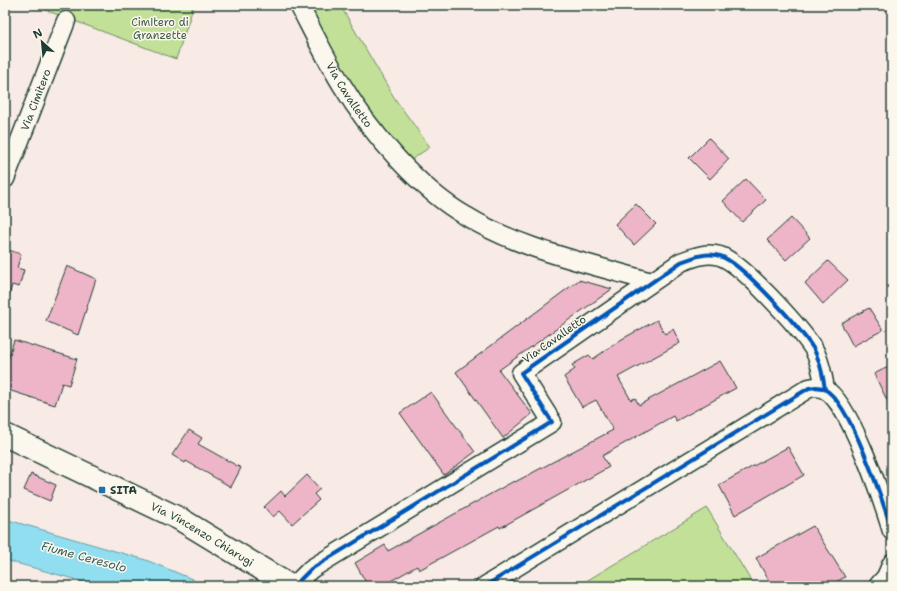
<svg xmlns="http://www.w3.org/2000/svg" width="897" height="591" viewBox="0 0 897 591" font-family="'Shantell Sans',sans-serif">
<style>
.green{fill:#c2e097;stroke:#708e66}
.water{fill:#91def1;stroke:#639ea5}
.building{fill:#eeb5c9;stroke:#1f3d34}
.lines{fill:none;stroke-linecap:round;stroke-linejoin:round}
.minor-casing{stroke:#1f3d34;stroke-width:21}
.tertiary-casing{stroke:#1f3d34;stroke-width:25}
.minor{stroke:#fbf7ec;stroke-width:18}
.tertiary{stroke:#fbf7ec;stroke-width:22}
.cycleway-casing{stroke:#fbf7ec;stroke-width:6}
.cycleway{stroke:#0057b8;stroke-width:4}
.poi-dot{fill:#1f6fb2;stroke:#fbf7ec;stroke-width:1.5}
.labels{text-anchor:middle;stroke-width:3;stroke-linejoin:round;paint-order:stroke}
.park-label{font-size:11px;fill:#405e48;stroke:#fbf7ec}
.street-label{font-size:11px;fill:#1f3d34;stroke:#fbf7ec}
.poi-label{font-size:11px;font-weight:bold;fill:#1f3d34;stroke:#fbf7ec;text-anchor:start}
.water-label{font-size:12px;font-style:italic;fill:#365d5a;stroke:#fbf7ec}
</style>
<rect width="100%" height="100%" fill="#f8eae5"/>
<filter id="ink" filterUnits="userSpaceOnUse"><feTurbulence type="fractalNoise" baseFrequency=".025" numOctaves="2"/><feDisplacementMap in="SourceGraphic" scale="8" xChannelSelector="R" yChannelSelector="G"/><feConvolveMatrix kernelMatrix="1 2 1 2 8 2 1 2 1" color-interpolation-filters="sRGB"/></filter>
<g filter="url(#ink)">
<!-- green -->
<path class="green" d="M32 5H194L176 59Z
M303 5H340L395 99 430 147 408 162 371 120Z
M707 508 754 586H578Z"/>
<!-- water -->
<path class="water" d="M5 519 146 560 192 579 202 586H99L5 560Z"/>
<!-- building -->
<path class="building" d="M709 138 729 159 710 179 689 158Z
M746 179 766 200 742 222 723 201Z
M636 204 656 224 634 245 615 224Z
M791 218 810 238 786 260 767 240Z
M5 249 21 254 17 268 24 270 19 287 12 285 9 296 5 295Z
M828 261 848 280 823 304 805 283Z
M67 266 96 279 78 335 46 321Z
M579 280 612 289 499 370 532 414 503 438 456 372Z
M869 308 883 330 853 346 841 323Z
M657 320 665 334 673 329 680 343 618 377 631 400 635 398 639 405 720 361 736 388 676 421 673 416 602 456 609 467 500 528 499 526 419 570 417 566 382 586H368L355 563 385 545 388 551 514 481 515 482 613 430 596 400 582 407 564 377 575 369 572 365 589 355 593 359 622 339Z
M14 340 77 359 69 385 62 383 55 405 5 389V362L7 363Z
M892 365V410L874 374Z
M431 392 475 452 444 475 400 413Z
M189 430 202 438 198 444 241 468 231 487 186 461 185 463 172 455Z
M788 447 804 475 735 515 719 485Z
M31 474 56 485 50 501 24 490Z
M307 475 320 489 314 494 319 500 292 524 280 511 273 517 264 507 281 491 285 496Z
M813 526 845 577 829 586H772L756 558Z"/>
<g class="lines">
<defs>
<g id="minor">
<path id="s1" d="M299 5C313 32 326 59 342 85 370 132 419 189 466 216 521 250 589 263 651 282"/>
<path id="s2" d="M5 179 66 21"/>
<path d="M294 586 311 569 552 422 521 373 681 262C694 257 706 252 720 256 742 263 799 327 813 348 820 360 823 376 825 389"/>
<path d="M485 586 809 388C814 387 819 386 824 389 850 401 883 502 892 531"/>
<path d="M878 586 886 577 892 563"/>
</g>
<g id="tertiary">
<path id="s3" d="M5 435 180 519 290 586"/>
</g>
</defs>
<!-- minor casing -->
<use href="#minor" class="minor-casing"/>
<!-- tertiary casing -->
<use href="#tertiary" class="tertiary-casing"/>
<!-- minor -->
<use href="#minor" class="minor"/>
<!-- tertiary -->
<use href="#tertiary" class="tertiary"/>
<defs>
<path id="cycleway" d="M294 586 311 569 552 422 521 373 681 262C694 257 706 252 720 256 742 263 799 327 813 348 820 360 823 376 825 389
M485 586 809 388C814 387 819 386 824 389 850 401 883 502 892 531"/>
</defs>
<!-- cycleway casing -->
<use href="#cycleway" class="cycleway-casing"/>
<!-- cycleway -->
<use href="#cycleway" class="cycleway"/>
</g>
</g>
<!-- markers -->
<rect class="poi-dot" x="98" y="486" width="8" height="8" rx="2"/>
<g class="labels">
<!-- park labels -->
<g class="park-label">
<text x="160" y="26">Cimitero di<tspan x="160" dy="13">Granzette</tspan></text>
</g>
<!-- street labels -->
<g class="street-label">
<text dy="4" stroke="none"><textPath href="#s1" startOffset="103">Via Cavalletto</textPath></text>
<text dy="4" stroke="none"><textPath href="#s2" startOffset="85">Via Cimitero</textPath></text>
<text transform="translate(554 339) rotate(-35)" y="4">Via Cavalletto</text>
<text dy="4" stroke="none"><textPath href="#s3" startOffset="221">Via Vincenzo Chiarugi</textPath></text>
</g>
<!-- poi labels -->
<g class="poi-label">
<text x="110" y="494">SITA</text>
</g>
<!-- water labels -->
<g class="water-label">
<text transform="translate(84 557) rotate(15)" y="4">Fiume Ceresolo</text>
</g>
</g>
<!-- margin -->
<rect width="897" height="591" fill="none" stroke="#fbf7ec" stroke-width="20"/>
<rect x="10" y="10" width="877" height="571" fill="none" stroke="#1f3d34" stroke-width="1.5" filter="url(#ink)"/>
<!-- north arrow -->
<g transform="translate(42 42) rotate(333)" stroke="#fbf7ec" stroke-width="3" paint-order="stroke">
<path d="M0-3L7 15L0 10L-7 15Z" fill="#1f3d34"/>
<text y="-6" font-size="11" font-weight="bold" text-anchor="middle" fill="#1f3d34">N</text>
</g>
</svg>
